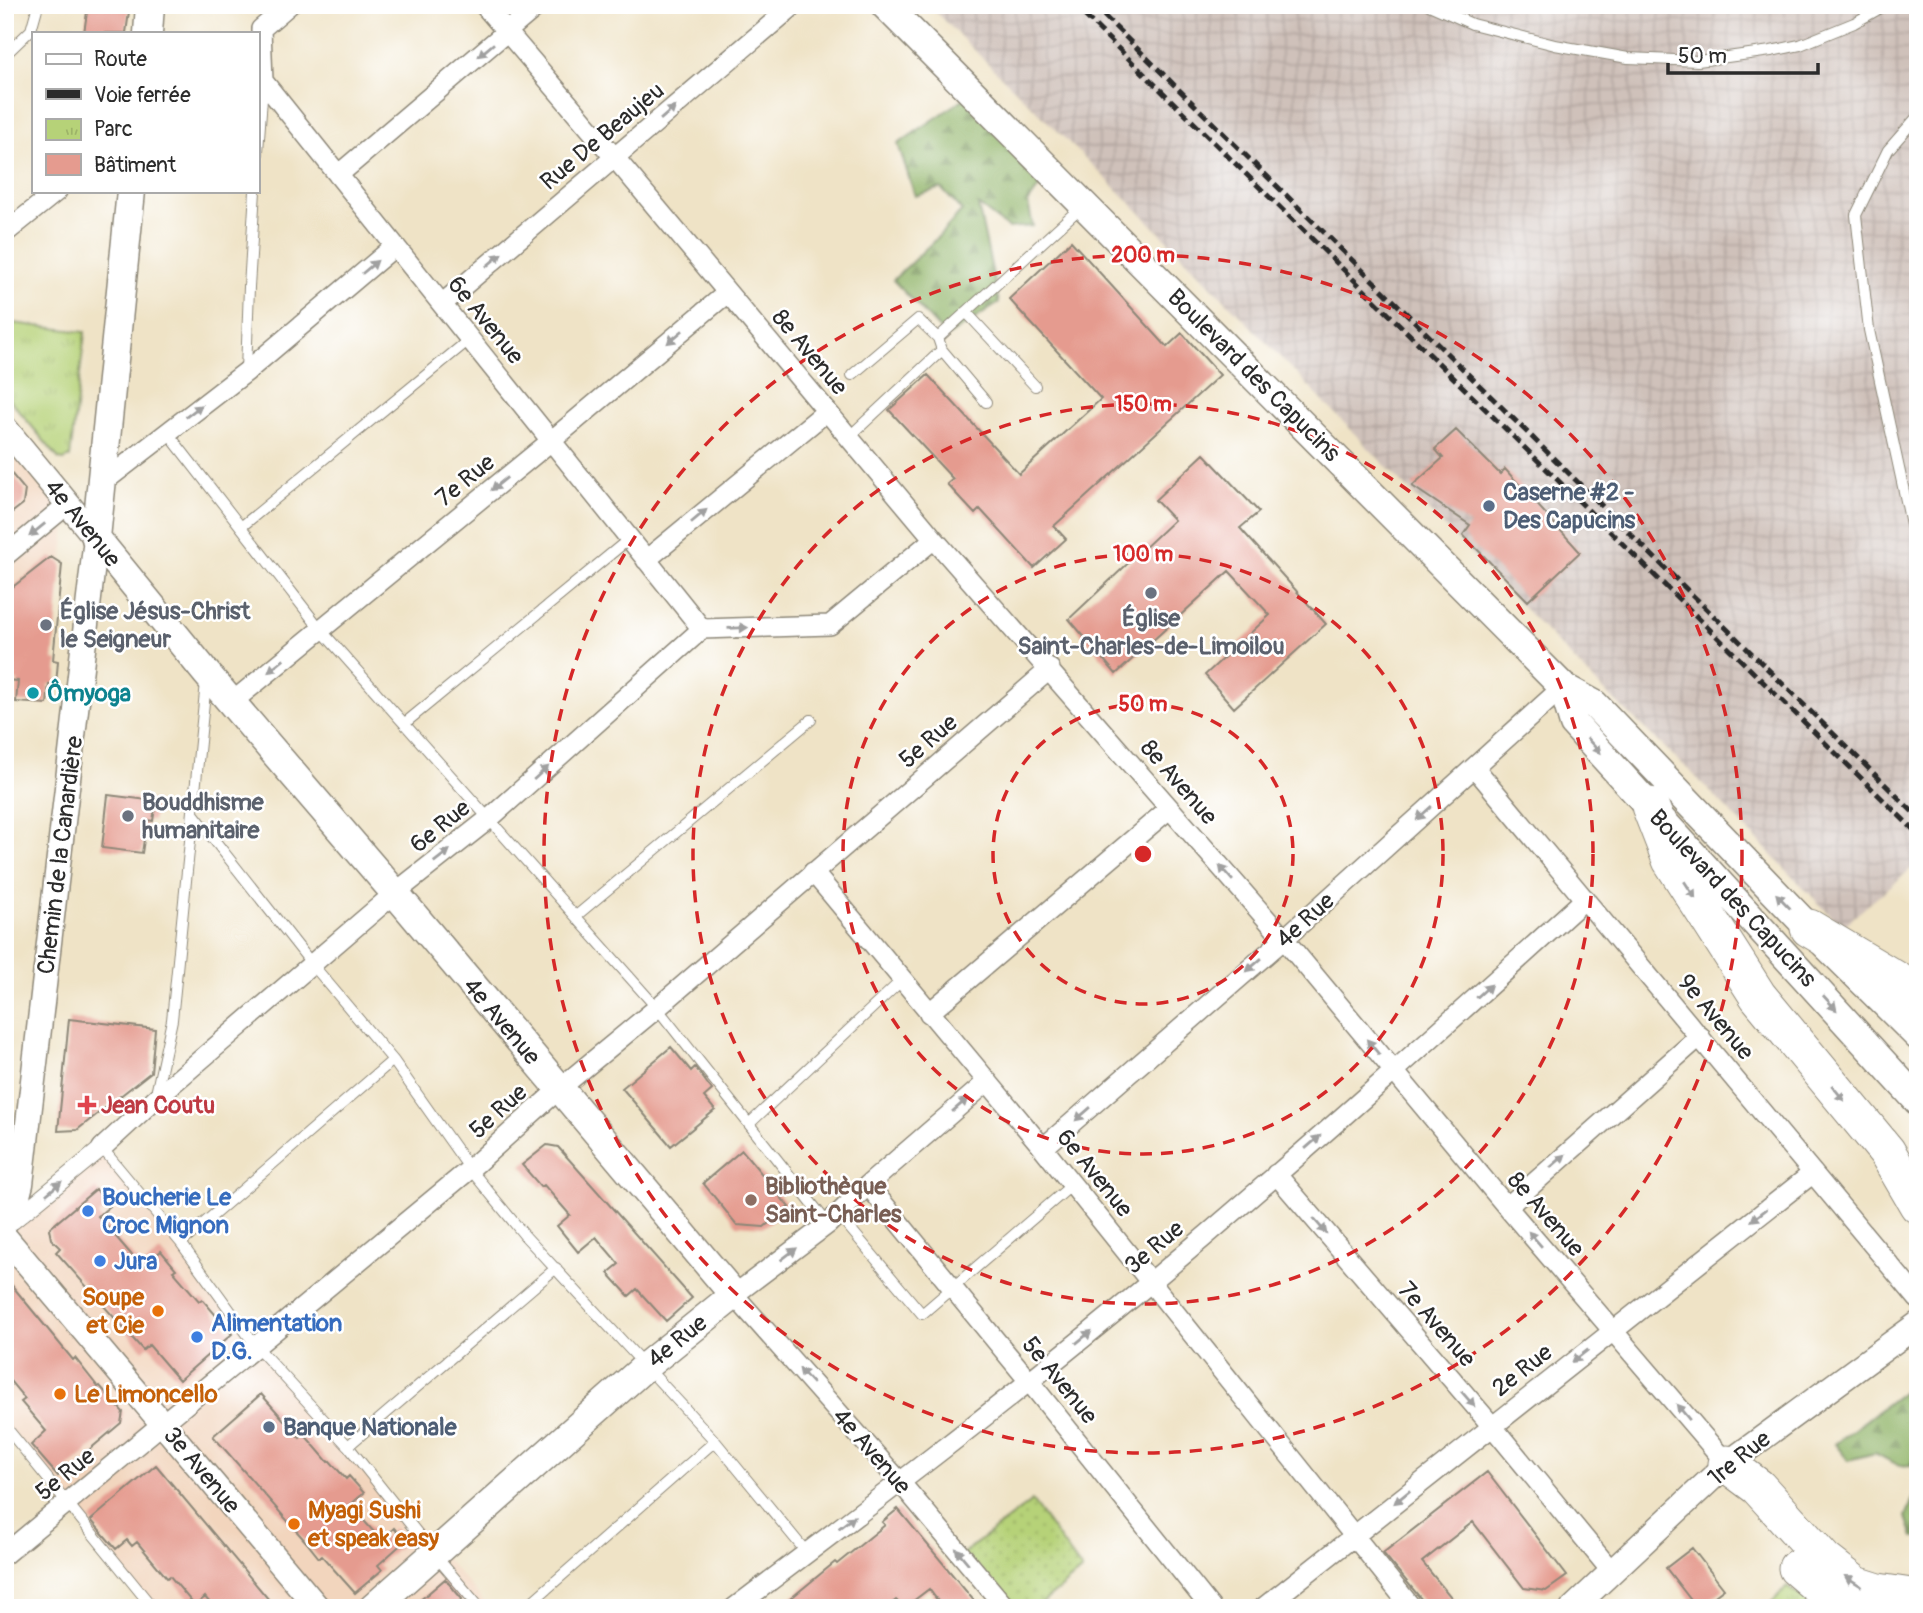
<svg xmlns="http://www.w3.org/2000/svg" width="1923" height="1613" viewBox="0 0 1923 1613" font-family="Pangolin,sans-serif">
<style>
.built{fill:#f2d5bd}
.industrial{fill:url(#industrial-grid)}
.grass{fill:url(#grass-dots);stroke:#707e52;stroke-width:2}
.forest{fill:url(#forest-firs);stroke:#5e704a;stroke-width:2}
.park{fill:url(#park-tufts);stroke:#707e52;stroke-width:2}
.building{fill:#e59b8f}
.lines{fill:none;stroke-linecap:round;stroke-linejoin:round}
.service-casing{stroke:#8d8778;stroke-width:12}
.pedestrian-casing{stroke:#8d8778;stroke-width:18}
.minor-casing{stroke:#8d8778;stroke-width:22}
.tertiary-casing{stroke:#8d8778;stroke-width:27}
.secondary-casing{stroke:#8d8778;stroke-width:31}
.motorway-casing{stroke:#8d8778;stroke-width:39}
.service{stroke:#fff;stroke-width:10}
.pedestrian{stroke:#fff;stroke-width:16}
.minor{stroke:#fff;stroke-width:19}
.tertiary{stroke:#fff;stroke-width:24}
.secondary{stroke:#fff;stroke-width:28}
.motorway{stroke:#fff;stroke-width:37}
.rail{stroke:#2b2b2b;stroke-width:5;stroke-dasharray:10 5;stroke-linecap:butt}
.oneway{fill:#a0a0a0}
.ring{fill:none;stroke:#d62828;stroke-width:3.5;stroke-dasharray:12 9}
.service-dot{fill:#5c6f8a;stroke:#fff;stroke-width:2.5}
.worship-dot{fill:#6b7280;stroke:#fff;stroke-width:2.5}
.culture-dot{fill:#0f9aa8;stroke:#fff;stroke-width:2.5}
.health-dot{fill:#e0444e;stroke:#fff;stroke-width:2.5}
.education-dot{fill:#8d6e63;stroke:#fff;stroke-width:2.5}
.shop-dot{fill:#3f7fe0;stroke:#fff;stroke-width:2.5}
.food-dot{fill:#e8710a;stroke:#fff;stroke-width:2.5}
.labels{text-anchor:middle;stroke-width:5;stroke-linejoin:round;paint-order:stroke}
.street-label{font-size:24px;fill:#2b2b2b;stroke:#fff}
.service-label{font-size:24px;font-weight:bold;fill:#4e5e75;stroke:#fff;text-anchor:start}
.worship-label{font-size:24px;font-weight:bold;fill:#5b616d;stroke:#fff;text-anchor:start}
.culture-label{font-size:24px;font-weight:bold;fill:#0d838f;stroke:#fff;text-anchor:start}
.health-label{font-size:24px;font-weight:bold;fill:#be3a42;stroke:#fff;text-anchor:start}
.education-label{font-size:24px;font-weight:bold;fill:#785e54;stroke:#fff;text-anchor:start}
.shop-label{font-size:24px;font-weight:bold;fill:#366cbe;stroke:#fff;text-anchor:start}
.food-label{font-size:24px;font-weight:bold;fill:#c56008;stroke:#fff;text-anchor:start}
.centre{fill:#d62828;stroke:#fff;stroke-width:3.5}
.ring-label{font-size:21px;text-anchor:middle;font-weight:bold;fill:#d62828;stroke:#fff;stroke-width:5;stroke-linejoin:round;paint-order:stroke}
</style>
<defs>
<pattern id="industrial-grid" width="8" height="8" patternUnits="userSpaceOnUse" patternTransform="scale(1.75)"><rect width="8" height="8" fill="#cfc1ba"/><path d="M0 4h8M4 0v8" fill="none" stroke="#b2a6a0"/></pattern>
<pattern id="grass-dots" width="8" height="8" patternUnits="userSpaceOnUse" patternTransform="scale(1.75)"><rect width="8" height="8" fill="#b6d278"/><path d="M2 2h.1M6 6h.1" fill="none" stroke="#9db468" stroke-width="1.8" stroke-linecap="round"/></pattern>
<pattern id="forest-firs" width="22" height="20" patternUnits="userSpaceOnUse" patternTransform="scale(1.75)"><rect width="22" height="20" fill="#90b468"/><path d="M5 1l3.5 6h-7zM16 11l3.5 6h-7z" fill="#769356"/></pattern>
<pattern id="park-tufts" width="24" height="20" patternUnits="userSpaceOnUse" patternTransform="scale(1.75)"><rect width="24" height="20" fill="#b6d278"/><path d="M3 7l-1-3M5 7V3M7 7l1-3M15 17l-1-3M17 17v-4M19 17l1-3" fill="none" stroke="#9db468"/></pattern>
</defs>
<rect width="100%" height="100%" fill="#fff"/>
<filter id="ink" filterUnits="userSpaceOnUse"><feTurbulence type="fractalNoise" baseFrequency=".0143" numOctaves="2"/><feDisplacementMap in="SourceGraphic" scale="14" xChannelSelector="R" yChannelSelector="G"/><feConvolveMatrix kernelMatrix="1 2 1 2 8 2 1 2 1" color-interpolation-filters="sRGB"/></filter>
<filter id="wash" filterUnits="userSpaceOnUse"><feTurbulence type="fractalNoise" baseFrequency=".00686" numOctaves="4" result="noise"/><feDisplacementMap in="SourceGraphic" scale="28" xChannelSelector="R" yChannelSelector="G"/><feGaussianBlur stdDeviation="1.57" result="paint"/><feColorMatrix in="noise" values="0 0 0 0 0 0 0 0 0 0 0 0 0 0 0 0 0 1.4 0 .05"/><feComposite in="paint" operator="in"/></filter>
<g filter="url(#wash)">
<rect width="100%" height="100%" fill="#efe3c6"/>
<!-- built -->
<path class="built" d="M5 428 68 504 53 660 5 655Z
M102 1150 256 1346 490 1608H153L5 1426V1227Z"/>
<!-- industrial -->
<path class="industrial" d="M928 5H1918V863L1842 927 1694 775 1597 684 1133 205Z"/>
<!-- grass -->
<path class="grass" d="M1032 1501 1082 1570 1036 1608H1006L961 1555Z"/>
<!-- forest -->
<path class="forest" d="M968 96 1041 184 1028 203 1033 226 1008 228 978 205 999 303 947 337 893 280 939 236 962 211 941 188 915 196 898 144Z
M1918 1380V1463C1901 1470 1890 1461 1875 1453L1848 1460 1835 1444Z
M1918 1490V1537H1913L1906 1517 1915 1493Z"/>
<!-- park -->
<path class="park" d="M5 322 85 332 70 457 64 460 59 459 5 394Z
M1787 1587 1817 1608H1766Z"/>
<g id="blocks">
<!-- building -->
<path class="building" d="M88 5H130L126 33H84Z
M1071 241 1167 347 1182 333 1220 375 1054 526 1066 539 1034 568 980 509 975 514 947 484 953 479 889 410 928 375 1019 474 1101 399 1009 299Z
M1456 430 1500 474 1505 469 1580 552 1528 601 1463 535 1470 525 1412 486 1443 458 1435 449Z
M1204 454 1259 512 1240 528 1326 624 1234 708 1205 675 1270 615 1229 571 1116 674 1069 619 1174 520 1155 500Z
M5 466 25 490 23 504 5 518Z
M51 557 62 564 53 660 58 661 56 685 49 684 47 704 16 702 18 681 5 680V593Z
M108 795 156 801 153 821 147 820 142 853 102 848Z
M69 1019 155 1029 151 1072 77 1130 58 1131Z
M671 1047 691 1071 695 1067 712 1090 704 1097 715 1110 671 1146 622 1088Z
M547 1145 558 1147 692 1298 666 1321 637 1289 629 1296 608 1273 619 1264 596 1237 578 1252 557 1226 570 1215 544 1185 541 1187 522 1165Z
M742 1150 789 1207 764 1227 737 1225 703 1183Z
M96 1189 110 1206 98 1216 142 1267 161 1251 176 1269 173 1271 199 1301 202 1299 232 1334 179 1380 149 1345 143 1350 56 1252 60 1248 51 1239 49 1229Z
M5 1277 73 1360 75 1358 98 1387 100 1386 123 1412 121 1423 58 1476 31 1445 46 1431 21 1402 25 1399 5 1375Z
M261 1394 300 1438 304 1434 328 1462 330 1461 346 1479 349 1476 364 1493 350 1505 381 1540 394 1528 405 1541 378 1565 382 1570 355 1593 322 1556 319 1558 307 1543 213 1436Z
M156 1465 269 1600 260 1608H214L205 1597 195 1606 170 1576 167 1578 137 1542 132 1546 127 1540 116 1549 91 1520Z
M1487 1472 1567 1576 1546 1591 1524 1588 1473 1522 1422 1562 1460 1608H1424L1422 1600 1383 1553Z
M898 1509 980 1608H943L929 1589 904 1608 896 1600 886 1608H779L835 1562 837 1564 885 1525 882 1522Z
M1692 1548 1724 1589 1699 1608H1697L1666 1568Z
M445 1579 462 1599 452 1608H411Z"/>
</g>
</g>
<g filter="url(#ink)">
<use href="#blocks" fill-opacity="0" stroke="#8d8778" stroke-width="2"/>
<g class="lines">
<defs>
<path id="service" d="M1429 5 1472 24 1555 45 1628 58 1698 61 1771 51 1800 45 1854 23 1886 5
M5 55 31 30 38 5
M1918 116 1888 150 1856 215 1869 330 1918 556
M257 164 263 85
M966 312 1035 386
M942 350 986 402
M246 371 249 287 255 191
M852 375 918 319 938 338
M167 432 321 630 657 1008 828 1224
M849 437 942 350 938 338 1081 207
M241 527 470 339
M405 723 629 539
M193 813 312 964 393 1060 470 1169 525 1236 715 1441 807 1553
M576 916 811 720
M156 1094 172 1020 206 682
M749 1124 902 980
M102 1148 181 1243 256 1346 348 1446 434 1554 480 1608
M838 1214 922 1314 1073 1184
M181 1243 393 1060
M5 1426 153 1608
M348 1446 556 1268
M525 1608 715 1441"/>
<path id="pedestrian" d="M13 1221 102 1148"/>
<path id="minor" d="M289 5 261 29 263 81 702 629
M484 5 615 158 934 539 1284 939 1507 1207 1727 1464
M338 175 538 5
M5 233 57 191
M442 304 794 5
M102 483 246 372 395 246
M5 556 68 504
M646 560 827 411
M231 703 551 441 727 293
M1475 768 1918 1299
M813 872 1043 1148 1412 1608
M929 1013 1169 809
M987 1082 868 1185 828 1224 734 1295 900 1482 1006 1608
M102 1148 156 1098 395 893 490 818 702 629 830 625 934 539
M1043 1148 1284 939 1563 687
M1276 1174 1492 1426 1612 1572
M868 1185 1029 1381 1211 1608
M1507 1207 1700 1036
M5 1554 470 1169 559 1089 657 1008 1050 669
M734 1608C875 1502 1016 1395 1151 1282 1299 1158 1442 1029 1585 899
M1263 1608 1813 1173"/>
<path id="tertiary" d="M5 428 96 538 21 1184 15 1207 5 1223
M5 1237 318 1608
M1573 1608 1727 1464 1918 1324"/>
<path id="secondary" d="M885 5 1563 687 1594 704 1809 928 1918 1036
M148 33 150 5
M131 191 96 538 207 674 395 893 734 1295 646 1366 373 1608
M1563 687 1574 724 1918 1101"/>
<path id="motorway" d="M1650 806 1671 860 1758 996 1887 1152 1918 1205
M1809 928 1918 993
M1727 1464 1758 1487 1824 1560 1856 1585 1878 1592 1918 1598
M1797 1568 1844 1608"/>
</defs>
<!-- service casing -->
<use href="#service" class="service-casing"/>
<!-- pedestrian casing -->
<use href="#pedestrian" class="pedestrian-casing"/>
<!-- minor casing -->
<use href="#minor" class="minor-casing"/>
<!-- tertiary casing -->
<use href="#tertiary" class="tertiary-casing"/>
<!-- secondary casing -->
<use href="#secondary" class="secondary-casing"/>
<!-- motorway casing -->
<use href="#motorway" class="motorway-casing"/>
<!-- service -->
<use href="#service" class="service"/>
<!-- pedestrian -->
<use href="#pedestrian" class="pedestrian"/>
<!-- minor -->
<use href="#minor" class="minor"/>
<!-- tertiary -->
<use href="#tertiary" class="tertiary"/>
<!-- secondary -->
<use href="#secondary" class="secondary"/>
<!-- motorway -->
<use href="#motorway" class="motorway"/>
<!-- rail -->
<path class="rail" d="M1074 5 1918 834
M1093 5 1918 817"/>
</g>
<!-- one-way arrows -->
<defs><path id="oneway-solid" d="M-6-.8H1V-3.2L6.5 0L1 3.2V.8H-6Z" transform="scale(1.75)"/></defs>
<g class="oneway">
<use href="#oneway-solid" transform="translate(486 50) rotate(140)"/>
<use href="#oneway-solid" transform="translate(668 113) rotate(-41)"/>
<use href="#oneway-solid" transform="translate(494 260) rotate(-40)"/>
<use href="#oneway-solid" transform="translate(370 267) rotate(-40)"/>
<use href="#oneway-solid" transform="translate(675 337) rotate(140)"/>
<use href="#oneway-solid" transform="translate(194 411) rotate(-37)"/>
<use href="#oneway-solid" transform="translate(499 484) rotate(141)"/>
<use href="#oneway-solid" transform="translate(699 516) rotate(-40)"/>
<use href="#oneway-solid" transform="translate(37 530) rotate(141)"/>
<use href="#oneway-solid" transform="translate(738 628) rotate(-2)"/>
<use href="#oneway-solid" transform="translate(276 666) rotate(141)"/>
<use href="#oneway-solid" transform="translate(1594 746) rotate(47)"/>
<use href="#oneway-solid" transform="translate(541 773) rotate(-42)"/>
<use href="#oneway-solid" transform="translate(1424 813) rotate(138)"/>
<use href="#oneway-solid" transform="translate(442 856) rotate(-38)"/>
<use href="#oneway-solid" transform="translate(1226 873) rotate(-131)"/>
<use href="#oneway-solid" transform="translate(1690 890) rotate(57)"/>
<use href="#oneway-solid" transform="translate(1783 901) rotate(-134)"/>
<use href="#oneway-solid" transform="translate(1254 965) rotate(139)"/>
<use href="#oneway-solid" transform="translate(1484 991) rotate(-42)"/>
<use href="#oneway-solid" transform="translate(1830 1003) rotate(48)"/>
<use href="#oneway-solid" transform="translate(1373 1047) rotate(-129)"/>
<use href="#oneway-solid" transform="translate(1838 1093) rotate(51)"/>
<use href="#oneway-solid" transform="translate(960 1105) rotate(-41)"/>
<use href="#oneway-solid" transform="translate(1083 1114) rotate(139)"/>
<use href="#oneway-solid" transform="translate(1313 1142) rotate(-41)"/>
<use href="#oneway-solid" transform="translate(1558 1161) rotate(-41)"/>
<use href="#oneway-solid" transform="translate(54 1188) rotate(-40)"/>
<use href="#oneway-solid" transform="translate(1759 1215) rotate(142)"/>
<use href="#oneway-solid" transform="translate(1320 1226) rotate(49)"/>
<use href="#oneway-solid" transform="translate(1535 1239) rotate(-131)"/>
<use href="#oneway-solid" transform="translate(789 1254) rotate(-37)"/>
<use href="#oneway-solid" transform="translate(1084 1337) rotate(-39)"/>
<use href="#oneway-solid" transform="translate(1580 1356) rotate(142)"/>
<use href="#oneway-solid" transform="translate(806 1376) rotate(-132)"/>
<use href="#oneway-solid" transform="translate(1468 1399) rotate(49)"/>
<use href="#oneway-solid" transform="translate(1683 1412) rotate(-130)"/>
<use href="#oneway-solid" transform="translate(1402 1497) rotate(141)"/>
<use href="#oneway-solid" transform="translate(847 1522) rotate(-37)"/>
<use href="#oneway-solid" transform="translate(962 1556) rotate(-130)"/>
<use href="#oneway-solid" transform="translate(1853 1581) rotate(-148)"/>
</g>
</g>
<!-- distance rings -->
<g class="ring">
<circle cx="1143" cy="854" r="150"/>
<circle cx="1143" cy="854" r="300"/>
<circle cx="1143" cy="854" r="450"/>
<circle cx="1143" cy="854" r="599"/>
</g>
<!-- markers -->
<g class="service-dot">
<circle cx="1489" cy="506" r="7"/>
<circle cx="269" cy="1427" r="7"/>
</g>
<g class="worship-dot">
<circle cx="1151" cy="593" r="7"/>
<circle cx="46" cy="625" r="7"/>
<circle cx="128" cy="816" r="7"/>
</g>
<circle class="culture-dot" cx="33" cy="693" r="7"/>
<path class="health-dot" d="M83.5 1094.5h7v7h7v7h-7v7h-7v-7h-7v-7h7z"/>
<circle class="education-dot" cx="751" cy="1200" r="7"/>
<g class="shop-dot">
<circle cx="88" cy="1211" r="7"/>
<circle cx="100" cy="1261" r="7"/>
<circle cx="197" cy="1337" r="7"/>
</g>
<g class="food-dot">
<circle cx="158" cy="1311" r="7"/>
<circle cx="60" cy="1394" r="7"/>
<circle cx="294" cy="1524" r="7"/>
</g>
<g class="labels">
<!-- street labels -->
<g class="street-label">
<text transform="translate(602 136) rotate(-40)" y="8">Rue De Beaujeu</text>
<text transform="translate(486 320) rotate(51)" y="8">6e Avenue</text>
<text transform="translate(810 352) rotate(50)" y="8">8e Avenue</text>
<text transform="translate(1254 375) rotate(45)" y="8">Boulevard des Capucins</text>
<text transform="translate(465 480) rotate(-39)" y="8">7e Rue</text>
<text transform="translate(83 523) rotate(51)" y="8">4e Avenue</text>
<text transform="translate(928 741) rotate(-41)" y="8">5e Rue</text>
<text transform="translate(1179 782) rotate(49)" y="8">8e Avenue</text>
<text transform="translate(440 826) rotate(-39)" y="8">6e Rue</text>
<text transform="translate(60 855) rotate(-83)" y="8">Chemin de la Canardière</text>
<text transform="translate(1733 898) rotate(47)" y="8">Boulevard des Capucins</text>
<text transform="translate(1305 920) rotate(-42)" y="8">4e Rue</text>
<text transform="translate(1716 1017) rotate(50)" y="8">9e Avenue</text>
<text transform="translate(502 1021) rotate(50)" y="8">4e Avenue</text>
<text transform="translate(498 1111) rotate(-42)" y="8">5e Rue</text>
<text transform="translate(1095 1173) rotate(51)" y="8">6e Avenue</text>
<text transform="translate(1546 1214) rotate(49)" y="8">8e Avenue</text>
<text transform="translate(1154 1247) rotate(-40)" y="8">3e Rue</text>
<text transform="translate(1437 1324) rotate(49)" y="8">7e Avenue</text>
<text transform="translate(677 1341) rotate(-39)" y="8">4e Rue</text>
<text transform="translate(1522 1370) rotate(-38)" y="8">2e Rue</text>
<text transform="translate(1060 1380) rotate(51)" y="8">5e Avenue</text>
<text transform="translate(872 1451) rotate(49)" y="8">4e Avenue</text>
<text transform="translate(1739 1458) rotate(-39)" y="8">1re Rue</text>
<text transform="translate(202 1470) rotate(50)" y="8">3e Avenue</text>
<text transform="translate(65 1474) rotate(-39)" y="8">5e Rue</text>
</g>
<!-- service labels -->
<g class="service-label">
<text x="1503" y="500">Caserne #2 -<tspan x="1503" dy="28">Des Capucins</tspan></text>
<text x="283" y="1435">Banque Nationale</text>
</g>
<!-- worship labels -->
<g class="worship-label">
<text x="60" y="619">Église Jésus-Christ<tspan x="60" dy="28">le Seigneur</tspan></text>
<text x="1151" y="626" text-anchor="middle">Église<tspan x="1151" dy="28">Saint-Charles-de-Limoilou</tspan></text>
<text x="142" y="810">Bouddhisme<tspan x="142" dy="28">humanitaire</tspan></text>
</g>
<!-- culture labels -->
<g class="culture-label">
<text x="47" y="701">Ômyoga</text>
</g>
<!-- health labels -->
<g class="health-label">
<text x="101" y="1113">Jean Coutu</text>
</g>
<!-- education labels -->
<g class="education-label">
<text x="765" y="1194">Bibliothèque<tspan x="765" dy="28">Saint-Charles</tspan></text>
</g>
<!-- shop labels -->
<g class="shop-label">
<text x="102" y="1205">Boucherie Le<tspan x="102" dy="28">Croc Mignon</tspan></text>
<text x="114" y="1269">Jura</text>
<text x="211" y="1331">Alimentation<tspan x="211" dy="28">D.G.</tspan></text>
</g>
<!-- food labels -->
<g class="food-label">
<text x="144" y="1305" text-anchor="end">Soupe<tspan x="144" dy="28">et Cie</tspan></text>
<text x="74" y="1402">Le Limoncello</text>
<text x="308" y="1518">Myagi Sushi<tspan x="308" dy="28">et speak easy</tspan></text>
</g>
</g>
<circle cx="1143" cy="854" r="10" class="centre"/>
<g class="ring-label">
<text x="1143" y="262">200 m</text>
<text x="1143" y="411">150 m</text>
<text x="1143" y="561">100 m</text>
<text x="1143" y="711">50 m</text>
</g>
<!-- margin -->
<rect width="1923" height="1613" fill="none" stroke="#fff" stroke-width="28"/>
<!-- legend -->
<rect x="32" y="32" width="228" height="161" fill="#ffffff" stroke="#aaaaaa" stroke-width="2"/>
<rect x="46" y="54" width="35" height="10" fill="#ffffff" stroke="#aaaaaa" stroke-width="2"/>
<text x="94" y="66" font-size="21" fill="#2b2b2b">Route</text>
<rect x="46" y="89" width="35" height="10" fill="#2b2b2b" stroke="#aaaaaa" stroke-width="2"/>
<text x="94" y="102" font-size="21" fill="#2b2b2b">Voie ferrée</text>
<rect x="46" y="119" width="35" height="21" fill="url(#park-tufts)" stroke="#aaaaaa" stroke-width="2"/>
<text x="94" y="136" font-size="21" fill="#2b2b2b">Parc</text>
<rect x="46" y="154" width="35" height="21" fill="#e59b8f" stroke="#aaaaaa" stroke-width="2"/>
<text x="94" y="172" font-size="21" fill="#2b2b2b">Bâtiment</text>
<!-- scale -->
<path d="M1668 63v10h150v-10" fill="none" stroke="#2b2b2b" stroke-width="3.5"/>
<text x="1678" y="63" font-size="21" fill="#2b2b2b" stroke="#ffffff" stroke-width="5" paint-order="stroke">50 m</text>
</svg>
